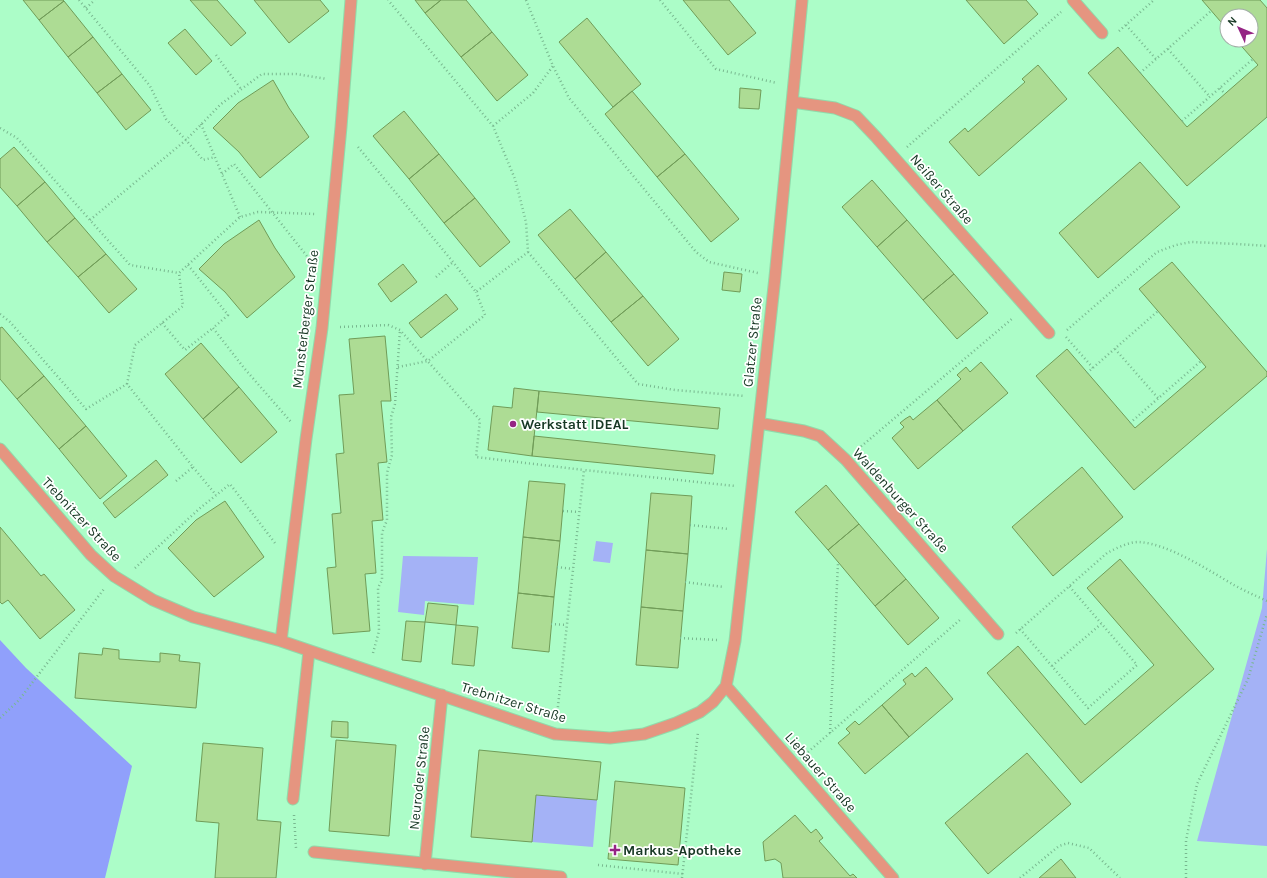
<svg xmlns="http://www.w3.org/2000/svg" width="1267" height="878" viewBox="0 0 1267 878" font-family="Karla,sans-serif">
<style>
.green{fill:#a4b2f6}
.forest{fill:#90a0fb}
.building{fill:#addc94;stroke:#709c58}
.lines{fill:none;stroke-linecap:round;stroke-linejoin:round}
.service-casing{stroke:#91daaa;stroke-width:13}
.minor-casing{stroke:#91daaa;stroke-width:13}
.path{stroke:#78b88f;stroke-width:2.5;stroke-dasharray:1 3;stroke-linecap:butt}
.service{stroke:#e59580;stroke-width:11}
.minor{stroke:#e59580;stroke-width:11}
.poi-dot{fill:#952484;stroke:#fff;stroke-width:1.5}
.labels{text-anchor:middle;stroke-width:3.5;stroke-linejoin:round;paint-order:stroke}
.street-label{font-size:14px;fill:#173824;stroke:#fff}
.poi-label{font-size:14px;font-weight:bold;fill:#173824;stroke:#fff;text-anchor:start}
</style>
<rect width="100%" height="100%" fill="#acfdc8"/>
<!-- green -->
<path class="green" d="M596 541 613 543 610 563 593 561Z
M1267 549V846L1197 841 1262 608Z
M403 556 478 557 474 605 425 601 424 615 398 612Z
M536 795 597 800 593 847 532 842Z"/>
<!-- forest -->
<path class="forest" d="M0 640 26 668 132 766 105 878H0Z"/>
<!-- building -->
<path class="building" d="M23 0H63L64 1 39 20Z
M190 0H217L246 33 231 46Z
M254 0H320L329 11 289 43Z
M415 0H441L425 13Z
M441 0H466L492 32 461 57 425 13Z
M683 0H729L756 33 728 55Z
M966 0H1026L1038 14 1004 44Z
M1202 0H1260L1267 8V117L1187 186 1088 73 1118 47 1187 127 1258 65 1236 40H1251V16H1227V29Z
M64 1 93 37 68 57 39 20Z
M587 18 641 84 613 107 559 42Z
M185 29 212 61 196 75 168 43Z
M492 32 528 75 497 101 461 57Z
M93 37 122 74 97 93 68 57Z
M1038 65 1067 99 979 176 949 142 965 128 968 132 1025 82 1022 79Z
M122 74 151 110 126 130 97 93Z
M273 80 289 108 309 137 260 178 239 152 213 128 238 103Z
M740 88 761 90 759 109 739 108Z
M632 91 685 154 657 177 605 114Z
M404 111 439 154 409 179 373 136Z
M14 147 45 182 17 206 0 187V159Z
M439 154 475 198 444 223 409 179Z
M685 154 739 219 711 242 657 177Z
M1140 162 1180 207 1098 278 1059 233Z
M872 180 907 220 877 247 842 207Z
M45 182 75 218 47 242 17 206Z
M475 198 510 242 480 267 444 223Z
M570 209 606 252 575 279 538 235Z
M75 218 106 254 78 277 47 242Z
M259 220 275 248 295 277 247 318 225 292 199 269 224 244Z
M907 220 954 274 923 300 877 247Z
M606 252 643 296 611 322 575 279Z
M106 254 137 289 109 313 78 277Z
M1172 262 1267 372V376L1134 490 1036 376 1067 349 1135 428 1206 367 1139 289Z
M403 264 417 282 391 302 378 284Z
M724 272 742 274 740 292 722 290Z
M954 274 988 313 957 339 923 300Z
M446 294 458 309 421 338 409 323Z
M643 296 679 339 648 366 611 322Z
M2 327 44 376 17 399 0 379V328Z
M385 336 391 401H381L387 462 378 463 383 520 372 521 376 573 365 574 370 631 333 634 327 568 336 567 332 514 341 513 336 454 344 453 339 395 354 394 349 339Z
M201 343 239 387 203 419 165 374Z
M981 362 1008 393 963 431 937 400 961 379 957 375 966 367 970 372Z
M44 376 86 426 59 449 17 399Z
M239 387 277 432 241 463 203 419Z
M514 388 539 391 532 456 488 450 493 406 512 408Z
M539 391 720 408 718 429 537 412Z
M937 400 963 431 918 469 892 438 904 427 900 423 905 419 910 416 913 420Z
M86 426 127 476 100 499 59 449Z
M534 436 715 455 713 474 532 456Z
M156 460 168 475 115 518 103 503Z
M1082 467 1123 517 1053 576 1012 527Z
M529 481 565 484 560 541 523 537Z
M826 485 859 524 828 550 795 512Z
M651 493 692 496 688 554 646 550Z
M225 501 264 557 214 597 168 548 196 520Z
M859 524 906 579 875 606 828 550Z
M0 527 41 576 44 574 75 610 40 639 8 600 2 604 0 602Z
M523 537 560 541 554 597 518 593Z
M646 550 688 554 683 611 641 607Z
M1120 559 1214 669 1081 783 987 673 1018 646 1085 725 1122 693 1154 665 1087 588Z
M906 579 939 618 908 645 875 606Z
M518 593 554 597 549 652 512 648Z
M428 603 458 606 456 625 425 622Z
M641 607 683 611 678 668 636 665Z
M406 621 425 622 421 662 402 660Z
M456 625 478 627 474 666 452 664Z
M103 648 119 650V659L160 662V653L180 655 179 661 200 663 196 708 75 698 79 653 102 655Z
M926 667 953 699 909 737 882 705 906 684 903 680 907 677 912 673 915 677Z
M882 705 909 737 865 774 838 743 850 733 846 729 855 721 859 725Z
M332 721 348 722V738L331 737Z
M336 740 396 745 389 836 329 831Z
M203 743 263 748 257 820 281 822 276 878H215L219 823 196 821Z
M479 750 601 762 597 800 536 795 532 842 471 837Z
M1027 753 1071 804 988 874 945 823Z
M615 781 685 788 678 865 608 859Z
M795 815 811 833 816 829 823 838 819 841 850 876 853 874 857 878H783L781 863 775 859 765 861 763 842Z
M1061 859 1076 878H1039Z"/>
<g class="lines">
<defs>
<path id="service" d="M293 799 309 651"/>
<path id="minor" d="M1073 0 1102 33
M792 102 835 108 856 116 876 137 1049 333
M759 423 804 431 820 436 846 460 998 634
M0 449 91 555 114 576 153 600 193 617 281 641 555 734 610 738 644 734 676 723 700 712 713 702 726 686 735 641 775 277 802 0
M281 641 306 439 322 328 341 127 351 0
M726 686 893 878
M314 852 561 877
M425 864 442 695"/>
</defs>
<!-- service casing -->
<use href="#service" class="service-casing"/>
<!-- minor casing -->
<use href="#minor" class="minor-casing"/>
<!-- path -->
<path class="path" d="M79 0 150 86 166 119 186 140 221 104 262 74H296L327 79
M526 0 553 66 569 98 696 252 709 262 758 273
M660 0 716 69 777 83
M86 8 95 0
M1126 25 1156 59
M1119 31 1154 0
M1168 49 1210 97
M216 55 241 89
M1140 73 1211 11
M1220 88 1225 94
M1182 121 1253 59
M201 124 240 217
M493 126 533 93 553 66
M0 128 17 138 130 265 179 273 240 217 258 212 316 214
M358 147 453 262 476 292 528 252 526 222 515 179 493 126 388 0
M907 147 1061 12
M222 174 234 164 310 260
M90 220 186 140 203 160 215 157
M528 252 638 384 675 390 745 396
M188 265 228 315 213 328 244 368 291 422
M436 277 453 262
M0 314 10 322 86 409 127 384
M162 323 185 350 213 328
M340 327 388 325 400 330 480 420 476 457 584 470
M1067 330 1157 252 1176 245 1191 242 1238 244 1267 246
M1066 337 1093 368
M1115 349 1158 398
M398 367 428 361 485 315 476 292
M1087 373 1158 311
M1130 423 1201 361
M858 449 1013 318
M193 467 216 495
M176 481 193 467 127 384 135 345 183 306 179 273
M563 511 579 512
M690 525 729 529
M557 567 573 569
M135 568 199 509 230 484 275 543
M685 582 724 587
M551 624 567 625
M1020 629 1088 708 1137 665 1069 586
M1016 633 1107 553C1117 548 1128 542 1139 542 1169 544 1208 570 1234 585 1245 591 1256 596 1267 601
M680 638 718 640
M373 653 379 631 378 588 382 580V533L387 520V473L392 455 391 417 395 404 400 330
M1052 666 1101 624
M557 715 584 470 735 486
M0 718 19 700 104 589
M830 733 838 563
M808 752 961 619
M294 815 296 848
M598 865 683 874
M682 878 698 732
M1020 878 1059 846 1068 843 1089 848 1120 878
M1186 878V841L1197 784 1248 679 1267 614"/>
<!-- service -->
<use href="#service" class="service"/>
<!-- minor -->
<use href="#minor" class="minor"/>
</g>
<!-- markers -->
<g class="poi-dot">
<circle cx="513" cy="424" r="4"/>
<path d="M613 844h4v4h4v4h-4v4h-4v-4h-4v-4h4z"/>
</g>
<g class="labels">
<!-- street labels -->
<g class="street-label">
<text transform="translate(942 189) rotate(49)" y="5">Neißer Straße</text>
<text transform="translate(305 319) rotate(-83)" y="5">Münsterberger Straße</text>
<text transform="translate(752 342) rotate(-84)" y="5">Glatzer Straße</text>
<text transform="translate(901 500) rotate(48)" y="5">Waldenburger Straße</text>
<text transform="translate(82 519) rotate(47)" y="5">Trebnitzer Straße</text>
<text transform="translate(514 702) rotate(17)" y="5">Trebnitzer Straße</text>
<text transform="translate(821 772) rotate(49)" y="5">Liebauer Straße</text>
<text transform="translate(419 778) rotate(-84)" y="5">Neuroder Straße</text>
</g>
<!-- poi labels -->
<g class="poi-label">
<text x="521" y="429">Werkstatt IDEAL</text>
<text x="623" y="855">Markus-Apotheke</text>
</g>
</g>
<!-- north arrow -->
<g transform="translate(1239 28) rotate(314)"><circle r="19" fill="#ffffff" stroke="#a2afa7"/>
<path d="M0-3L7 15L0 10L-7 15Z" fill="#952484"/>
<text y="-6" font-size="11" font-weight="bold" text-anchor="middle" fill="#173824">N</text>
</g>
</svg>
